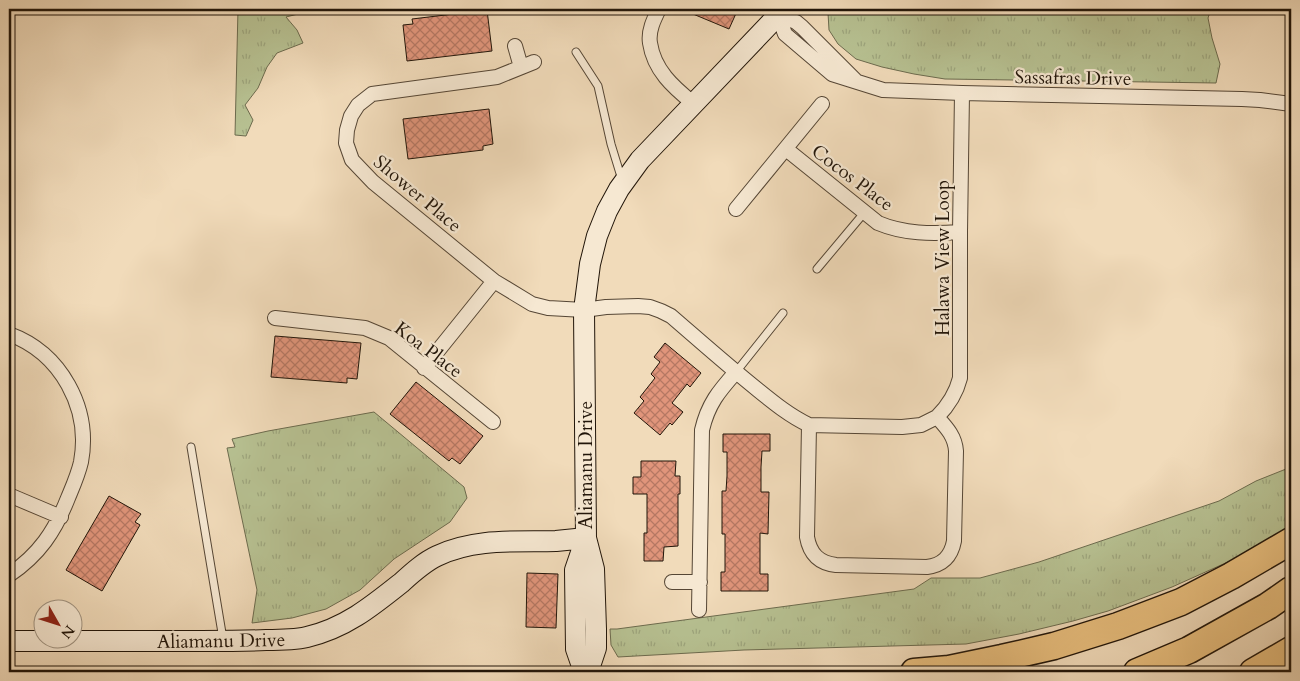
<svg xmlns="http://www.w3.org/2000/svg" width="1300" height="681" viewBox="0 0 1300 681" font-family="Cardo,serif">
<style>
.grass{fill:url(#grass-tufts);stroke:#6c6b4e}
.building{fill:url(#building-cross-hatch);stroke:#211509}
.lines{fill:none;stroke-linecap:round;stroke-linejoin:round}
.lane-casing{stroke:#554635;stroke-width:9}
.street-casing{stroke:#554635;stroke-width:16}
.secondary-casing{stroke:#211509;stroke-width:22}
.highway-casing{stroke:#211509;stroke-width:29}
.lane{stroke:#f6e8d2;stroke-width:7}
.street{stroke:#f6e8d2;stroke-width:14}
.secondary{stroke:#f6e8d2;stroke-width:20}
.highway{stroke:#e8be7d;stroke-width:26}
.labels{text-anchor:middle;stroke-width:4.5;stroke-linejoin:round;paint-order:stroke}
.street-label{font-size:19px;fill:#211509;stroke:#f6e8d2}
</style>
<defs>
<pattern id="grass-tufts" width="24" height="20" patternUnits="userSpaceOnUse" patternTransform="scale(1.25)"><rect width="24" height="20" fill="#b7c192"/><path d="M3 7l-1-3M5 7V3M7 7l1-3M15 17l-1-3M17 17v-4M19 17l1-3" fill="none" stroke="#9da57d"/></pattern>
<pattern id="building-cross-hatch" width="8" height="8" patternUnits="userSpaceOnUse" patternTransform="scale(1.25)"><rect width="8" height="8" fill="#e0957b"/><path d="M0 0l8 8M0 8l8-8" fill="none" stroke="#b57863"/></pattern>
</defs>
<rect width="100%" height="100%" fill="#f1dbba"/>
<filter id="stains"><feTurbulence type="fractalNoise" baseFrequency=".004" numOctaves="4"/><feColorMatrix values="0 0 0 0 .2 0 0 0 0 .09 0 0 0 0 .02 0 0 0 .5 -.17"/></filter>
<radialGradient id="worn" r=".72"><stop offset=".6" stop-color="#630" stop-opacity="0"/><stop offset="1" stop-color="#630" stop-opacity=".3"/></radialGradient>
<!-- grass -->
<path class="grass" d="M238 9H324L298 14 286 17 297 30 303 43 277 53 267 67 258 88 245 105 253 120 246 136 235 135Z
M830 9H1211L1208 18 1212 38 1220 64 1216 83 945 79 914 74 882 67 856 59 838 44 829 30 828 13Z
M374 412 464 487 467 498 450 522 394 559 360 590 326 609 292 618 252 623 257 590 227 448 235 447 232 439 268 431Z
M1291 464V525L1272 538 1239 557 1172 587 1108 611 1073 621 1019 634 966 644 744 650 618 657 611 645 610 629H617L914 589 931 578H980L1039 562 1219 501 1256 481 1286 469Z"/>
<!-- building -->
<path class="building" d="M681 9H738L729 29Z
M487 10 492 51 407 61 403 25 413 24 412 19Z
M489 109 493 144 483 146V150L408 159 403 119Z
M275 336 361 343 357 379 347 378V383L271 377Z
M665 343 701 373 690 387 687 384 672 403 683 412 672 425 670 423 660 435 634 413 644 401 640 397 655 378 651 374 660 362 654 357Z
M416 382 483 436 460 464 452 458 449 461 390 414Z
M723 434H770V451H762L761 467V492H769L768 534 760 533V574H768V591H721V572H725V534H722V491H726L727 476V452H723Z
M641 461H676L675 476H680V494H678V546L664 547 663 561H644V533H647V494H633V477H641Z
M109 496 141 514 135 522 140 525 102 591 66 570Z
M527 573 558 574 556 628 526 627Z"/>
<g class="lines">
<defs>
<path id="lane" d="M576 52 598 86 611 144 622 180
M817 269 864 213
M736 372 783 313
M191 447 223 639"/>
<path id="street" d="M659 9C654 19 648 31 650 43 654 70 673 87 693 103
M778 15 785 34 832 74 883 90 962 93 1242 99 1260 100 1291 104
M778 15 796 22 802 27 855 80
M515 46 521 67
M534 62 497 77 372 94 358 105 351 116 347 130 346 143 352 160 373 182 494 281 532 304 548 308 584 310 606 307 638 306 650 307 661 311 671 316C700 341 728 366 758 390 774 403 790 416 809 425L902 427 921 425 937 417
M786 149 878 223C904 234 932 234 960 232
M736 209 822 104
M275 318 365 328 389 338 493 422
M9 334C61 353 91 408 81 462 78 475 73 486 68 498 55 531 39 555 9 575
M424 368 494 281
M809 425 807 537C810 554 819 563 836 565L927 567C942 565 951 557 954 541L956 451C955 436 946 427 937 417 949 405 956 394 960 378V232L962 93
M9 495 61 517
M672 582H700
M699 610 702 430C708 404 719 391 736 372"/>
<path id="secondary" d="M9 641C73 641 137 641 202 641 223 641 244 641 266 640 279 640 294 640 307 637 345 628 371 607 401 583 412 573 424 562 437 556 474 538 517 542 556 541 566 540 576 539 586 538
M584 672 576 649 575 570 586 538
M588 672 596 648V629L594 569 586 538 584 310 590 264 597 236 607 211 619 189 640 160 784 9"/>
<path id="highway" d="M914 672 949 669 1002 658 1054 646 1118 626 1181 602 1231 576 1291 541
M1137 672 1189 650 1268 606 1291 590
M1253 672 1291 650"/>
</defs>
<!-- lane casing -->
<use href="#lane" class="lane-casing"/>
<!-- street casing -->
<use href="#street" class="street-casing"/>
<!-- secondary casing -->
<use href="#secondary" class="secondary-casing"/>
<!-- highway casing -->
<use href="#highway" class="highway-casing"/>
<!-- lane -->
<use href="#lane" class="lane"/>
<!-- street -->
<use href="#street" class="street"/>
<!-- secondary -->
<use href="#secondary" class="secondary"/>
<!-- highway -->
<use href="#highway" class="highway"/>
</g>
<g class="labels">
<!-- street labels -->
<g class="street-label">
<text transform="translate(1073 77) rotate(1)" y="7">Sassafras Drive</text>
<text transform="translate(853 177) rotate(37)" y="7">Cocos Place</text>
<text transform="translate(418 193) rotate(40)" y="7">Shower Place</text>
<text transform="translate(942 258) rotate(-90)" y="7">Halawa View Loop</text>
<text transform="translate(429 349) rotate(37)" y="7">Koa Place</text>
<text transform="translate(585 465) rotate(-90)" y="7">Aliamanu Drive</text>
<text transform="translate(221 640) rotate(-1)" y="7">Aliamanu Drive</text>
</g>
</g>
<!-- margin -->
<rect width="1300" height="681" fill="none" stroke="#f1dbba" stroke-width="30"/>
<rect x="10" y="10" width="1280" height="661" fill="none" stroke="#211509" stroke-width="2.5"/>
<rect x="15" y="15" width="1270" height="651" fill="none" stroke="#211509"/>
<!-- north arrow -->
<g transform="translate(58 624) rotate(129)"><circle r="24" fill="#f6e8d2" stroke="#a19482"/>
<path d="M0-4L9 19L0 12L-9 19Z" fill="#8f2418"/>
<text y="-8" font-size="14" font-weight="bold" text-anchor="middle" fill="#211509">N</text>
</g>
<rect width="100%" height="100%" filter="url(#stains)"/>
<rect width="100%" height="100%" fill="url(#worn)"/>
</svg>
